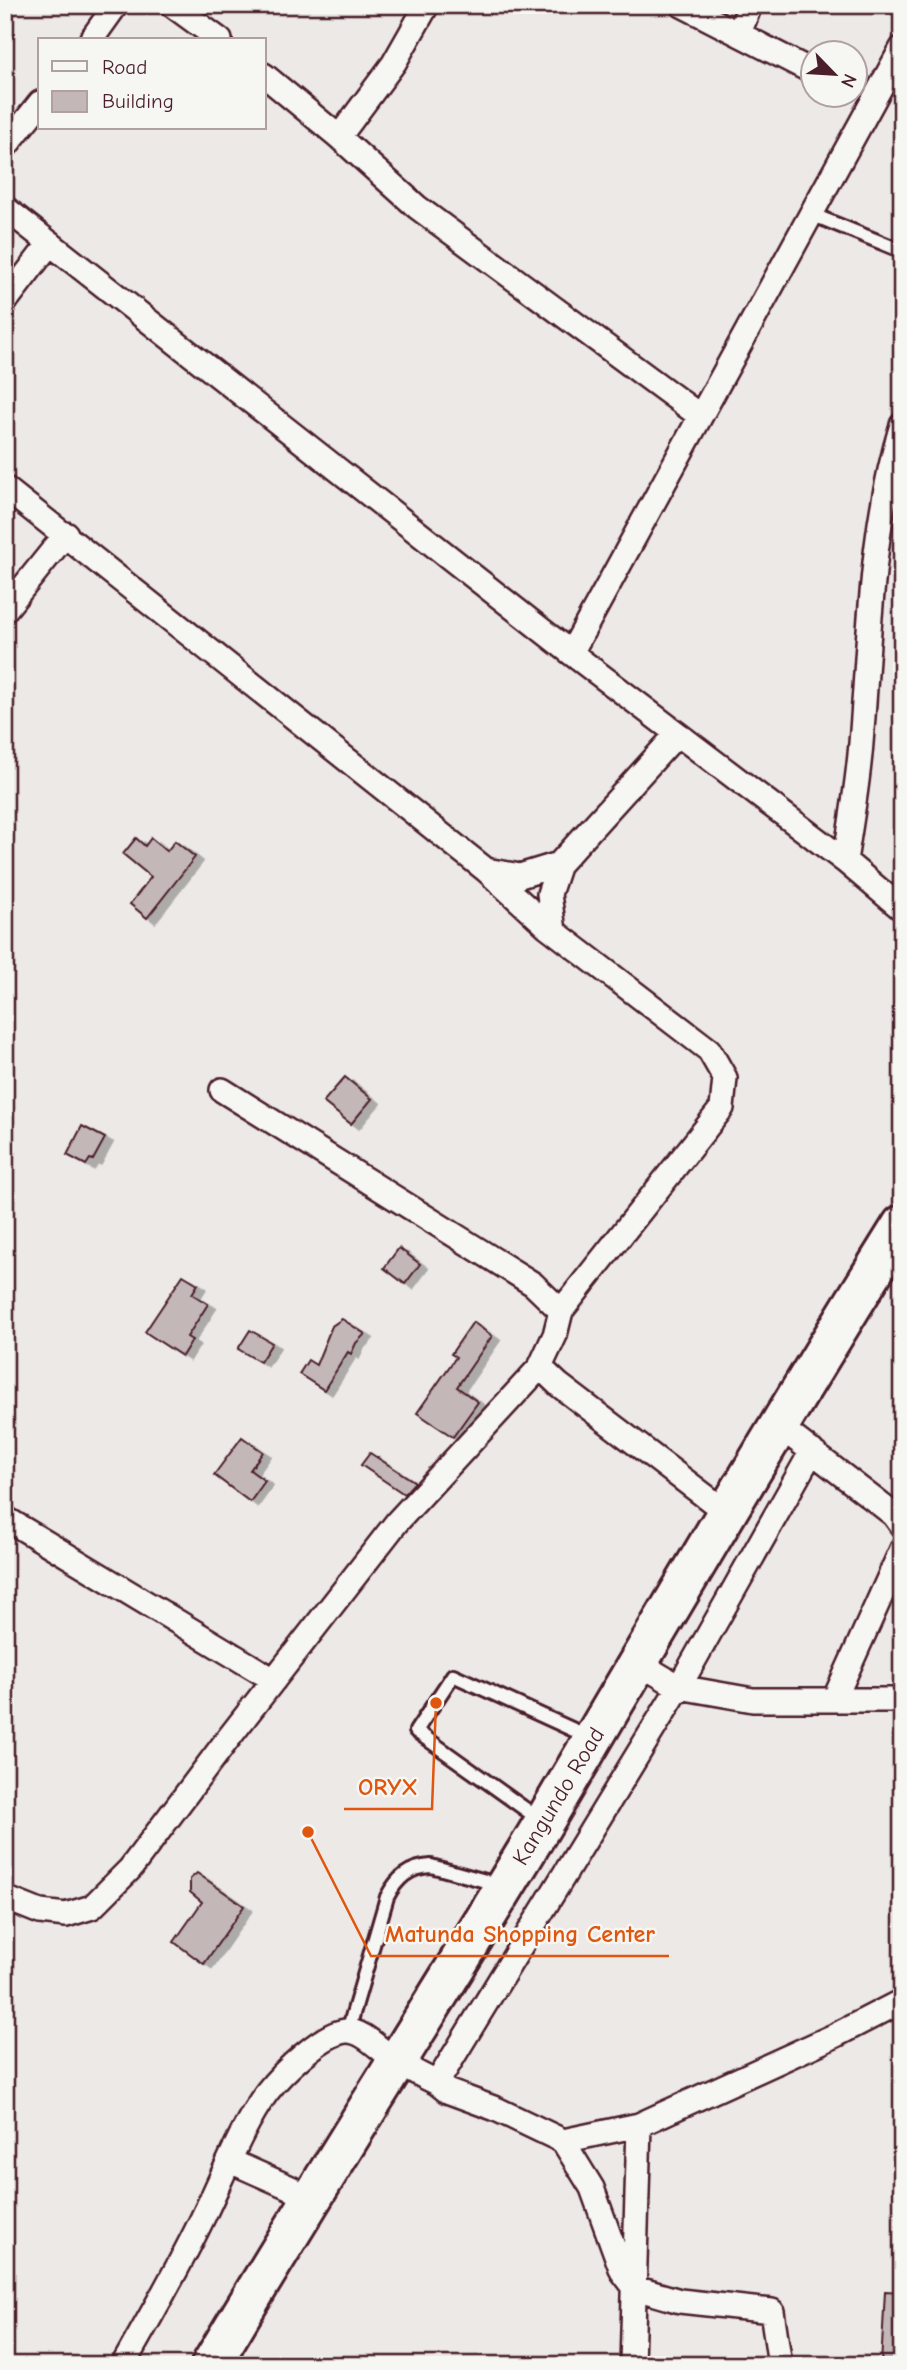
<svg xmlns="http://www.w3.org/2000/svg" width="907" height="2370" viewBox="0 0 907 2370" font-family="'Comic Neue',sans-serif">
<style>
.building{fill:#c4b7b7;stroke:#4a1f2b;stroke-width:2;filter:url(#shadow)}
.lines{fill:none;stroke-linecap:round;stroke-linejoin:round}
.service-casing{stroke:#4a1f2b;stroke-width:18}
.minor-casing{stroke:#4a1f2b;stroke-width:28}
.trunk-casing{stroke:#4a1f2b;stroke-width:44}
.service{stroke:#f6f6f2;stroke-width:12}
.minor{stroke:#f6f6f2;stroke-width:23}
.trunk{stroke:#f6f6f2;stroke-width:38}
.labels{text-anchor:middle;stroke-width:5;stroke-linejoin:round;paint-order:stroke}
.street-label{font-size:23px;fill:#4a1f2b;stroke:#f6f6f2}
.leader{fill:none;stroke:#e0560e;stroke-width:2.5}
.callout-dot{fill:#e0560e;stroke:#f6f6f2;stroke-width:2.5}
.callout-label{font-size:24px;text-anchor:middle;font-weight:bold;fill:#e0560e;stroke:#f6f6f2;stroke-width:5;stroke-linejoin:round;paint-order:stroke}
</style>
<defs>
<filter id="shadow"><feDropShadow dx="8" dy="4.5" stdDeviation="0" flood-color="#0004"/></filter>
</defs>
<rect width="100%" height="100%" fill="#ece9e6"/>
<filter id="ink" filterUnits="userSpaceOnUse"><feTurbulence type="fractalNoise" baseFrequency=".0143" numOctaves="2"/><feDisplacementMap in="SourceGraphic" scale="14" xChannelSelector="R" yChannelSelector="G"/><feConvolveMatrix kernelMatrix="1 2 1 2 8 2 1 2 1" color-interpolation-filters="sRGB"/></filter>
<g filter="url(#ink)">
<!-- building -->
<path class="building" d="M136 838 145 846 151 838 167 851 175 841 195 857 147 918 130 904 151 877 123 854Z
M345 1077 372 1099 351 1124 323 1102Z
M82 1126 105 1138 93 1160 90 1159 86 1165 67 1155Z
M399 1248 420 1264 405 1284 384 1268Z
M183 1275 198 1284 192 1294 208 1304 187 1337 192 1340 182 1356 145 1332Z
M342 1319 365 1334 356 1343 351 1354 348 1352 324 1390 299 1374 308 1360 316 1365 332 1326Z
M473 1322 492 1336 457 1387 478 1402 453 1437 417 1413 456 1357 451 1354Z
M250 1330 272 1343 260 1362 238 1349Z
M242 1437 263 1452 250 1470 265 1481 250 1502 214 1475Z
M370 1453 415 1482 404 1494 361 1465Z
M197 1873 244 1906 204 1964 174 1942 202 1902 190 1892V1879Z
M885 2291 902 2292V2365H881Z"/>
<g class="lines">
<defs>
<path id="service" d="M811 214 902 251
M539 1819 416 1731 453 1675 589 1737
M348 2031 387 1897C397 1878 409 1867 431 1866L500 1885"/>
<path id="minor" d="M172 5 220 40
M682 5 813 72
M739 34 750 5
M91 40 116 5
M264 75 339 137 417 207 700 416
M339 137 394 63 427 5
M5 147 40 103
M5 208 571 653 845 861 902 909
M5 302 50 243
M5 488 486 870 520 876 559 864 677 734
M5 610 66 534
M571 653 902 48
M845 861C851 822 858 783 861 743 870 636 870 528 902 425
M486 870 547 926 709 1050 725 1078 722 1108 561 1311
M554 931 549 894 559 864
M540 1367 559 1385 726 1512
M779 1426 894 1515 902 1526
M812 1451 679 1687 753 1700H902
M5 1518 274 1680
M637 1662 679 1687 437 2083 447 2091 496 2109 563 2141 592 2188 622 2271 635 2288 680 2301 772 2311 780 2365
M834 1700 902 1549
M5 1898 40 1912 66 1915 92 1907 130 1869 224 1744 397 1522 540 1367 555 1335 561 1311 533 1284 222 1090
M563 2141 639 2125 834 2036 902 2001
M230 2161 291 2188 309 2201
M123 2365C151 2315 180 2266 204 2215 222 2178 243 2124 267 2092 281 2074 322 2033 346 2031 364 2030 380 2051 395 2060 408 2069 423 2076 437 2083
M632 2365 639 2125"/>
<path id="trunk" d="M211 2365C319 2182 435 2004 544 1822 662 1622 779 1422 902 1225"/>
</defs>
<!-- service casing -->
<use href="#service" class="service-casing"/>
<!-- minor casing -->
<use href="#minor" class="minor-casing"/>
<!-- trunk casing -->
<use href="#trunk" class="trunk-casing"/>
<!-- service -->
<use href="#service" class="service"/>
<!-- minor -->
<use href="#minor" class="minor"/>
<!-- trunk -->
<use href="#trunk" class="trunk"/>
</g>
</g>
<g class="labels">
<!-- street labels -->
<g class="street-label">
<text transform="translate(558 1796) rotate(-59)" y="8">Kangundo Road</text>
</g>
</g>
<!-- callouts -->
<path class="leader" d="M436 1703L432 1809H344M308 1832L371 1956H669"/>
<g class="callout-dot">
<circle cx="436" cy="1703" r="7"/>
<circle cx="308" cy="1832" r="7"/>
</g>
<g class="callout-label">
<text x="388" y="1795">ORYX</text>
<text x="520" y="1942">Matunda Shopping Center</text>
</g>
<!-- margin -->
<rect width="907" height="2370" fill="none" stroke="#f6f6f2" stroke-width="28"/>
<rect x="14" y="14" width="879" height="2342" fill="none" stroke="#4a1f2b" stroke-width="2.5" filter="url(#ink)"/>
<!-- legend -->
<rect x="38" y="38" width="228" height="91" fill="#f6f6f2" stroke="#b1a0a2" stroke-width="2"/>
<rect x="52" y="61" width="35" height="10" fill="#f6f6f2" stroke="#b1a0a2" stroke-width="2"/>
<text x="102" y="74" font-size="21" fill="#4a1f2b">Road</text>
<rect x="52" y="91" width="35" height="21" fill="#c4b7b7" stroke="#b1a0a2" stroke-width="2"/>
<text x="102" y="108" font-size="21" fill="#4a1f2b">Building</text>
<!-- north arrow -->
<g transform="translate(834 74) rotate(115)"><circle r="33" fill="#f6f6f2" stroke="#b1a0a2" stroke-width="2"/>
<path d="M0-5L12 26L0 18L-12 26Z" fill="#4a1f2b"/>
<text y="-10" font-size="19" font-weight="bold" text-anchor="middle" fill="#4a1f2b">N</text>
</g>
</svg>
